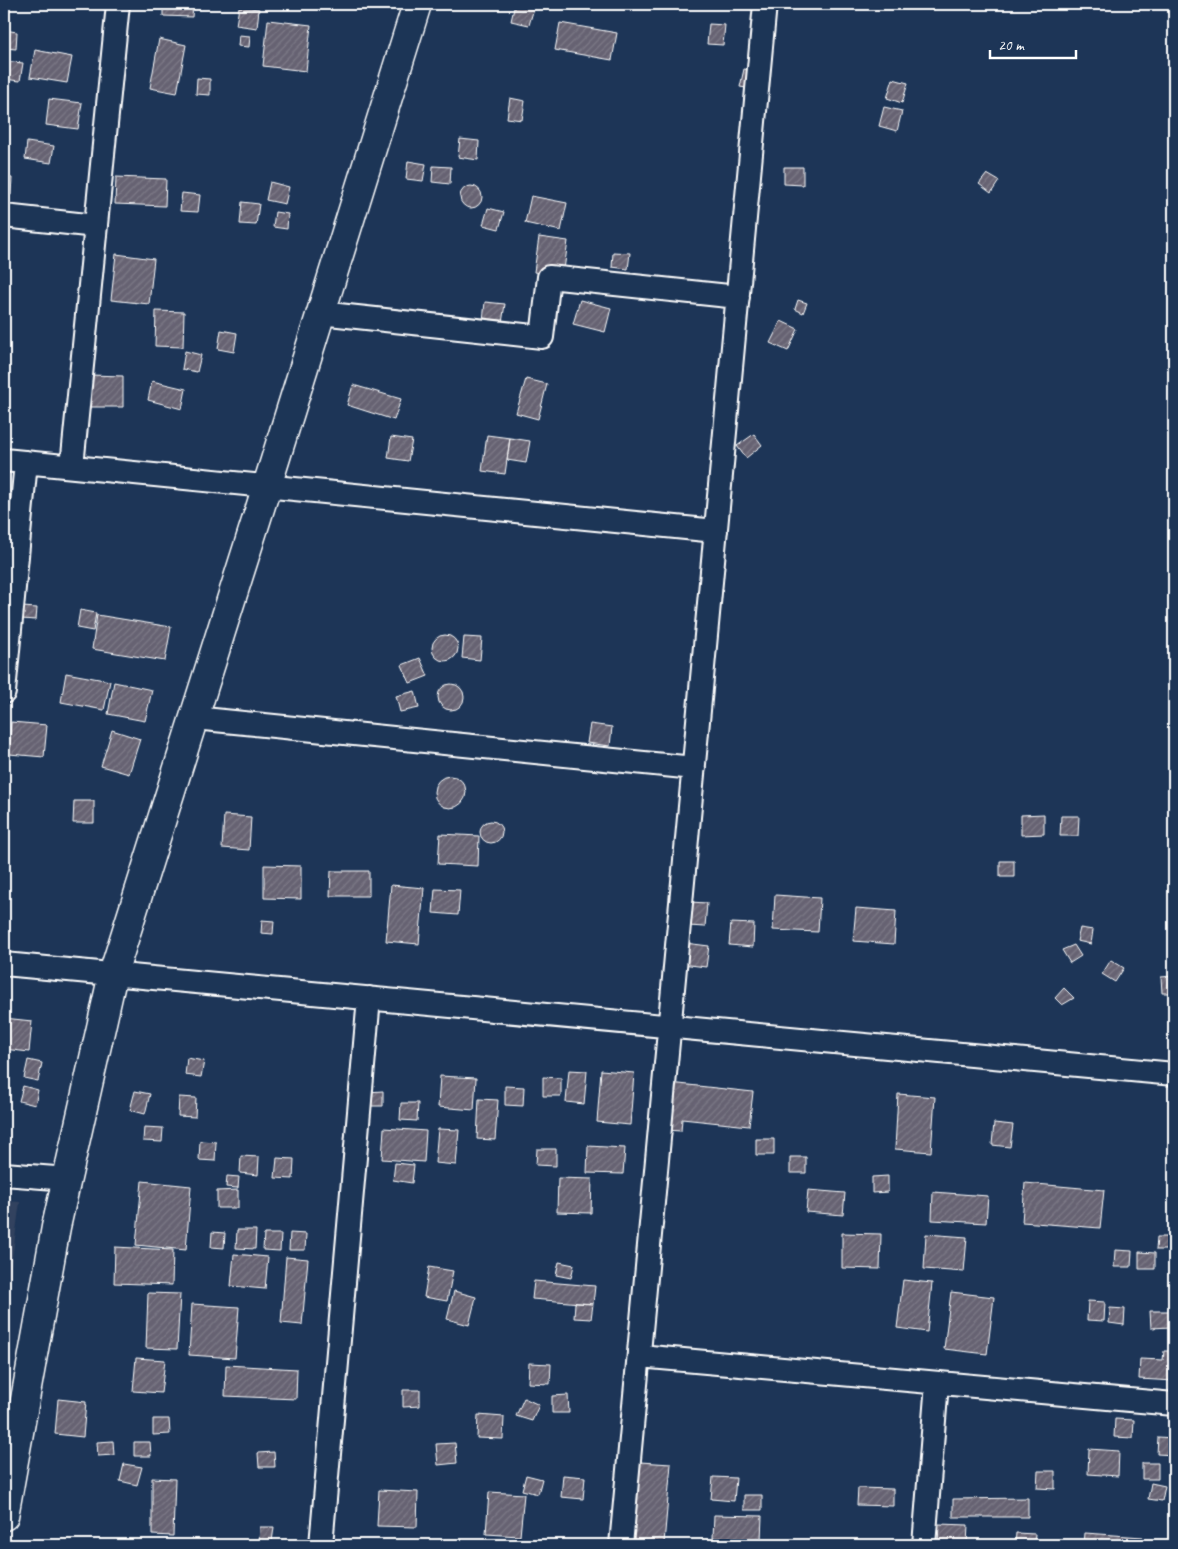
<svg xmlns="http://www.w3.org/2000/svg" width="1178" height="1549" viewBox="0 0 1178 1549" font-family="Caveat,sans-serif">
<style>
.built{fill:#33425f}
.building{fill:url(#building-hatch);stroke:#fff}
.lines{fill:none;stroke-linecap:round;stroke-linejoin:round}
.minor-casing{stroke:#fff;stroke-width:26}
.secondary-casing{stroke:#fff;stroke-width:31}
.minor{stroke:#1d3557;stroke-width:22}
.secondary{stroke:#1d3557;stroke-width:28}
</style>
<defs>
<pattern id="building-hatch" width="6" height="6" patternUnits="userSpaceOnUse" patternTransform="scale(1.25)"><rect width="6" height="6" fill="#666272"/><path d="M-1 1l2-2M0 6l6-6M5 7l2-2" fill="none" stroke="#7d7a87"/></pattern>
</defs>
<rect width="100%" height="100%" fill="#1d3557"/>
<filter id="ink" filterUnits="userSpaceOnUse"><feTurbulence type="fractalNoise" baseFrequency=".02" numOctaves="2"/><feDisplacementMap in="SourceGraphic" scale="10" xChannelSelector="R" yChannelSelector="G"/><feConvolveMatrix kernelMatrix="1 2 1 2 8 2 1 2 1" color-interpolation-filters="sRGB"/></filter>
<g filter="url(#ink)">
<!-- built -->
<path class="built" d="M4 1201 20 1202 4 1316Z"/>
<!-- building -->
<path class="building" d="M163 4H193L192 17 163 16Z
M515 4 534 8 529 25 511 21Z
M239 7 259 9 257 28 236 25Z
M268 20 311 25 306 71 263 66Z
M560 23 617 33 612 60 555 50Z
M709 24 725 25 723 45 707 44Z
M4 30 17 32 16 49 4 48Z
M239 35 250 36 249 47 238 46Z
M159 39 186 45 177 93 150 88Z
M35 50 72 57 67 83 30 77Z
M4 61 23 63 20 81 4 79Z
M744 69 761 72 758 90 740 87Z
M197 78 210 79V95L196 94Z
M893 79 908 83 902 103 887 98Z
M510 98 525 101 522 120 507 118Z
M49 99 82 103 78 129 46 125Z
M884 107 902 111 897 131 879 126Z
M460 139 479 141 478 160 458 157Z
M27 142 54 146 51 163 25 159Z
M408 161 426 164 423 181 406 179Z
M433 166 451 167 450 184 432 182Z
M784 167H803V185L784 184Z
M987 174 999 181 991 193 979 184Z
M4 177 12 178 11 195H4Z
M116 177 166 179 165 206 115 204Z
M270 182 289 187 285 204 266 200Z
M460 197a11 11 0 1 1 22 0a11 11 0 1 1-22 0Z
M182 193 200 195 198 212 180 211Z
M531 196 567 203 561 231 525 223Z
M242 202 259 204 256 225 240 224Z
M488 208 504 212 499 229 483 225Z
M275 212 288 214 287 229 273 227Z
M539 237 568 241 563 277 534 272Z
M613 252 630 253 628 269 612 267Z
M116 254 154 259 149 304 111 300Z
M580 300 611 308 605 332 573 324Z
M798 300 807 303 803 313 795 309Z
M485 302 505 304 502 323 483 321Z
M156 311 184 312 183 347 155 346Z
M781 321 798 329 788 351 770 343Z
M221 330 237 333 234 352 218 349Z
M185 351 201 355 197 372 182 369Z
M90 375 123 376V407H89Z
M526 379 547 384 538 419 516 413Z
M152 381 186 389 182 409 148 400Z
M353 385 401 399 394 420 347 405Z
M754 434 762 445 746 458 737 446Z
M487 435 510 438 505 474 482 471Z
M391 437 412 440 408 461 388 458Z
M510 438 530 441 526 463 507 460Z
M22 607 37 608 36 620 21 619Z
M80 610 96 613 93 631 77 628Z
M97 615 171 627 165 661 92 649Z
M432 648a13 13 0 1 1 26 0a13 13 0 1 1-26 0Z
M464 637 482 638 480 660 462 658Z
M420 658 428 676 410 683 402 665Z
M66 673 110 681 104 710 61 702Z
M114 682 152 690 145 721 108 714Z
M438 697a13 13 0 1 1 26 0a13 13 0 1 1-26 0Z
M415 691 419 708 400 712 396 696Z
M11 722 47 725 44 757 9 754Z
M590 724 612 727 610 746 587 743Z
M112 730 140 739 129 774 101 766Z
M434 792a16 16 0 1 1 32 0a16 16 0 1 1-32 0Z
M74 801H94V823H73Z
M1044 814V834L1021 835V815Z
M224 815 251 817 249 850 222 848Z
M1061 816H1079L1078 836H1060Z
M480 832a11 11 0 1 1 22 0a11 11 0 1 1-22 0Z
M440 834 479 836 478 866 438 864Z
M1000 861H1014V877H1000Z
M264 865 301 866V899L264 898Z
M331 871H369V896H330Z
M391 885 424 888 419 944 386 941Z
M435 889 460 890 458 915 433 913Z
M775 895 820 898 818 932 773 930Z
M690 902 707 903 705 927 688 926Z
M856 908 896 911 894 944 853 941Z
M262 920 274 921 273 934 261 933Z
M731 923 754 924 753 947 729 945Z
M1080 928 1093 930 1091 944 1077 941Z
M685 943 709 946 706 967 682 964Z
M1074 945 1081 956 1070 963 1062 950Z
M1111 960 1124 968 1115 982 1102 974Z
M1174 976V993H1162L1161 977Z
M1064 988 1074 998 1062 1005 1055 998Z
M4 1018 32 1021 29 1052 4 1049Z
M187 1058 204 1061 201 1077 185 1075Z
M28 1060 42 1063 38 1081 24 1078Z
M569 1070 587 1071 584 1104 566 1102Z
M601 1070 634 1073 630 1125 597 1122Z
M440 1076 476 1078 474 1110 438 1107Z
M543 1077 561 1078V1096H543Z
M670 1083 753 1092 749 1126 682 1119 681 1131 665 1130Z
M23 1086 38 1090 35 1105 19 1101Z
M505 1086 524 1087 523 1106 505 1105Z
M135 1091 150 1094 145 1114 130 1110Z
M383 1091V1106H368L367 1092Z
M898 1094 935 1097 931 1152 895 1149Z
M179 1097 196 1098 195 1117 178 1116Z
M479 1099 498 1100 495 1140 477 1139Z
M401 1103H418L417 1121 400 1120Z
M994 1123 1013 1125 1010 1147 992 1145Z
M144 1127 163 1128 162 1142 143 1141Z
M384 1128 426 1131 424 1162 382 1159Z
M438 1129 459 1130 456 1165 435 1163Z
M756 1139H774V1155H756Z
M200 1141 216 1142 215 1161 199 1160Z
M588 1146 625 1148 623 1174 587 1173Z
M537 1149H556V1166L536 1165Z
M241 1156 259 1157 258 1175 240 1173Z
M790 1157H806V1173H790Z
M277 1158 294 1159 293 1179 275 1178Z
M395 1163 414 1165 412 1183 393 1180Z
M227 1176 239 1177 238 1188 226 1187Z
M888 1176V1192L872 1193V1177Z
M558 1178 592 1179 591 1213 557 1212Z
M142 1181 191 1186 186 1250 136 1245Z
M1025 1183 1104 1190 1100 1228 1022 1222Z
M238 1190V1208H217V1191Z
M808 1190 845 1193 843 1215 806 1212Z
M933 1192 988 1196 986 1223 932 1220Z
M237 1230H256L255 1249 236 1248Z
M212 1232 225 1233 224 1248 211 1247Z
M290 1233 306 1234 305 1250H289Z
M842 1233 881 1234 880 1269 842 1268Z
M264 1234H281L280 1251 263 1250Z
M926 1234 967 1237 964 1272 924 1269Z
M1157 1237H1171V1250H1156Z
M115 1247 173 1250 172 1285 114 1283Z
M1115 1250 1132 1251 1131 1267H1114Z
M1139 1252 1155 1253V1269H1139Z
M234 1254 268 1257 265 1289 231 1286Z
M286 1257 308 1259 302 1325 281 1323Z
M559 1262 574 1265 571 1278 556 1275Z
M429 1267 453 1271 447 1301 424 1297Z
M903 1280 932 1283 927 1332 897 1328Z
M534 1281 595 1286 593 1304 532 1299Z
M454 1291 476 1297 469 1325 447 1319Z
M951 1292 994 1297 987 1354 944 1349Z
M148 1293 180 1294 177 1349 146 1348Z
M1088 1301 1105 1302 1104 1321 1087 1320Z
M575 1303 593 1304 591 1319 574 1318Z
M192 1304 239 1307 235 1358 189 1355Z
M1110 1308 1125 1309 1124 1325 1109 1323Z
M1150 1311H1170L1171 1327 1151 1328Z
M1164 1351H1174V1381L1139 1379 1140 1359 1163 1360Z
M136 1358 165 1360 161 1393 133 1391Z
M529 1363 551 1364 550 1384 528 1383Z
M226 1365 297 1369 296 1399 225 1396Z
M403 1390H420V1406L403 1407Z
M568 1395 569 1413H552V1396Z
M524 1398 539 1405 532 1421 516 1416Z
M58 1399 86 1402 83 1437 55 1434Z
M478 1415 504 1417 503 1439 477 1438Z
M153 1419H169L170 1434 153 1435Z
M1115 1419 1134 1420 1133 1438 1114 1437Z
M1158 1437 1174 1438V1455L1157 1454Z
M113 1441 114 1455 98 1456 97 1442Z
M134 1442H150L151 1456H134Z
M455 1443 457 1463 438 1465 436 1444Z
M1089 1449 1119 1451 1118 1476 1088 1474Z
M274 1452 275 1467H259L258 1453Z
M640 1462 671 1464 664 1543 633 1540Z
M1142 1463H1158V1479H1142Z
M124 1464 142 1467 137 1485 120 1481Z
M1038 1471H1055V1489L1037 1488Z
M526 1475 542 1479 538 1494 522 1490Z
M563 1475 585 1477 583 1499 561 1497Z
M713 1477 736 1478 734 1501 711 1499Z
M152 1478 175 1479 173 1536 152 1535Z
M1151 1483 1165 1486 1162 1501 1148 1499Z
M858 1488 893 1489V1506L857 1505Z
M379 1490 418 1492 417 1527 377 1526Z
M489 1492 524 1494 520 1536 486 1534Z
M744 1495H762V1510H744Z
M1028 1498V1517H953V1499Z
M714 1515 762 1516 761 1540 713 1538Z
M939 1524 968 1525 967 1545H938Z
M260 1527H274L272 1542 259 1541Z
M1016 1533 1035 1534 1034 1545H1015Z
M1085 1533 1143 1537V1545H1084Z"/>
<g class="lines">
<defs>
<path id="minor" d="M4 216 96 226
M320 313 542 337 549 277 738 297
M4 460 716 531
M72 466 118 4
M4 692 26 462
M194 718 694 768
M4 964 1174 1074
M4 1174 68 1179
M639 1356 1174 1404
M321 1545 369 998
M621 1545 765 4
M924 1545 937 1383"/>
<path id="secondary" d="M4 1516 56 1227 113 974 267 486 417 4"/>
</defs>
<!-- minor casing -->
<use href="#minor" class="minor-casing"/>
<!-- secondary casing -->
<use href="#secondary" class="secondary-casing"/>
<!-- minor -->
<use href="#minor" class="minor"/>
<!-- secondary -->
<use href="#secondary" class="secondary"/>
</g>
</g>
<!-- margin -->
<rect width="1178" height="1549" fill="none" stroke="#1d3557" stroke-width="20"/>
<rect x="10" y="10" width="1158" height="1529" fill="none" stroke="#fff" stroke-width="2" filter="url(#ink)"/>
<!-- scale -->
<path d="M990 50v8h86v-8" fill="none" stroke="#ffffff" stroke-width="2.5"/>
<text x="998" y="50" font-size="15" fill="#ffffff" stroke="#1d3557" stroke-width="4" paint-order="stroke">20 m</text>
</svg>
